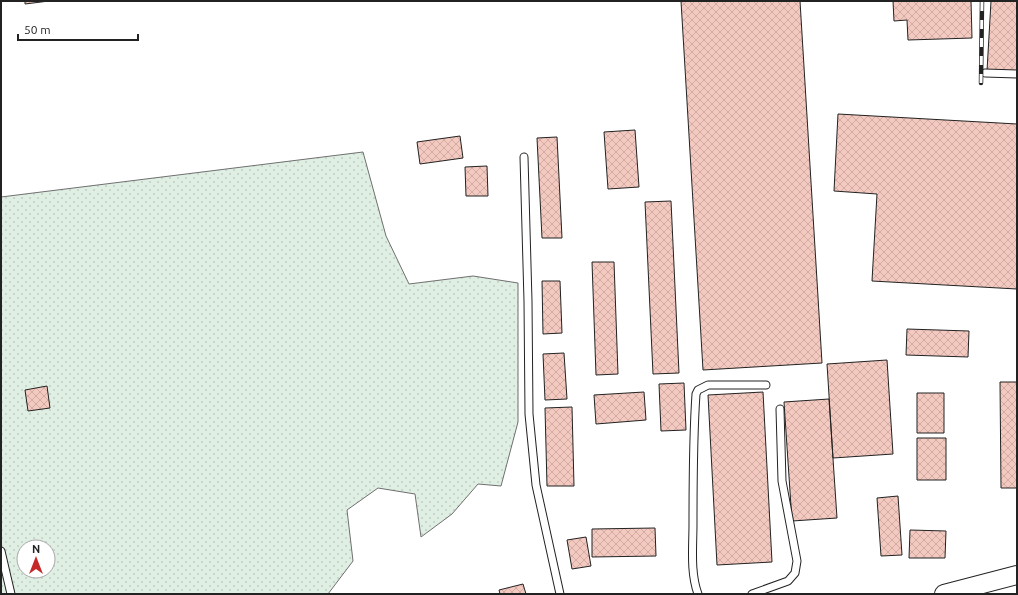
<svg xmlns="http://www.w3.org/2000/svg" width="1018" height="595" viewBox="0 0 1018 595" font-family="Ubuntu,sans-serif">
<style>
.grass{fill:url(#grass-dots);stroke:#6f6f6f;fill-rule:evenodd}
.building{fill:url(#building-cross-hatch);stroke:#222}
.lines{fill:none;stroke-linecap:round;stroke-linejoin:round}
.service-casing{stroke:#222;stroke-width:9}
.tertiary-casing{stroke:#222;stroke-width:20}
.service{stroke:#fff;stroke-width:7}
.tertiary{stroke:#fff;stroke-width:18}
.rail-casing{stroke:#222;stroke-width:4.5}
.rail{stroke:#fff;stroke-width:3;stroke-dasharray:9;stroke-linecap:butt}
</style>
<defs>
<pattern id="grass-dots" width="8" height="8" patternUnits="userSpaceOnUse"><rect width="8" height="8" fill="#e0efe3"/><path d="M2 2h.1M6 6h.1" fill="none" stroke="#c0cdc2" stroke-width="1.8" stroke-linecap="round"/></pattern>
<pattern id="building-cross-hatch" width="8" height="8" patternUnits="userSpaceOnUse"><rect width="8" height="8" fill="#f3c9c0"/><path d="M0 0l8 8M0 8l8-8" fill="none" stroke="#d0aca5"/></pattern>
</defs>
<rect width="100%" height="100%" fill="#fff"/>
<!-- grass -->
<path class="grass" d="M363 152 386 236 409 284 473 276 518 283V422L501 486 478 484 452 514 421 537 415 494 378 488 347 510 353 561 328 594H1V197ZM24 547H48V571H24Z"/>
<!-- building -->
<path class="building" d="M25 1H49L25 4Z
M681 1H800L822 363 703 370Z
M893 1H971L972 38 908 40 907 20 894 21Z
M991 1H1017V73L987 71Z
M838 114 1017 124V289L872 281 877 194 834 191Z
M635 130 639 187 608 189 604 132Z
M460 136 463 158 420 164 417 142Z
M557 137 562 238H542L537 138Z
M487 166 488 196H466L465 167Z
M671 201 679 373 653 374 645 202Z
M592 262H614L618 374 596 375Z
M542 281H560L562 333 543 334Z
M907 329 969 331 968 357 906 355Z
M564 353 567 399 545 400 543 354Z
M887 360 893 454 833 458 827 364Z
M1000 382H1017V488H1001Z
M684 383 686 430 661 431 659 384Z
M47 386 50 408 28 411 25 390Z
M644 392 646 420 596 424 594 395Z
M763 392 772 562 717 565 708 395Z
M917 393H944V433H917Z
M829 399 837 518 792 521 784 402Z
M572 407 574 486H547L545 408Z
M917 438H946V480H917Z
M898 496 902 555 881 556 877 498Z
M655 528 656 556 592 557V529Z
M910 530 946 531 945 558H909Z
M586 537 591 566 572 569 567 540Z
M523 584 526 594H500L499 590Z"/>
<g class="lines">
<defs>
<path id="service" d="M985 73 1017 74
M524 157 528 301 529 414 536 485 560 594
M1 551 11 594
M698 594C690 572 693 547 693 524 693 480 693 438 696 394L698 390 708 385H766
M752 594 788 581 795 573 797 561 782 481 780 409"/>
<path id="tertiary" d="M944 594 1017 575"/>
</defs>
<!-- service casing -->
<use href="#service" class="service-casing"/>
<!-- tertiary casing -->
<use href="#tertiary" class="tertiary-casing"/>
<!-- service -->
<use href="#service" class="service"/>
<!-- tertiary -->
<use href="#tertiary" class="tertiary"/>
<defs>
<path id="rail" d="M981 83 982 1"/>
</defs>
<!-- rail casing -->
<use href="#rail" class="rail-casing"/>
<!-- rail -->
<use href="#rail" class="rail"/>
</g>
<!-- border -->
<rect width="1018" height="595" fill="none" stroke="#222222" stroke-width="4"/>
<!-- north arrow -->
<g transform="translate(36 559)"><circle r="19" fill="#ffffff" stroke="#a7a7a7"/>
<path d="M0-3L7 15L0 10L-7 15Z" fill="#c62828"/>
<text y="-6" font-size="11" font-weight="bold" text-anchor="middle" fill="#222222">N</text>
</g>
<!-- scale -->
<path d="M18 34v6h120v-6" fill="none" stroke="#222222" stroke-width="2"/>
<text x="24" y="34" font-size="12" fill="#222222" stroke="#ffffff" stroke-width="3" paint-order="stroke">50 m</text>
</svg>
